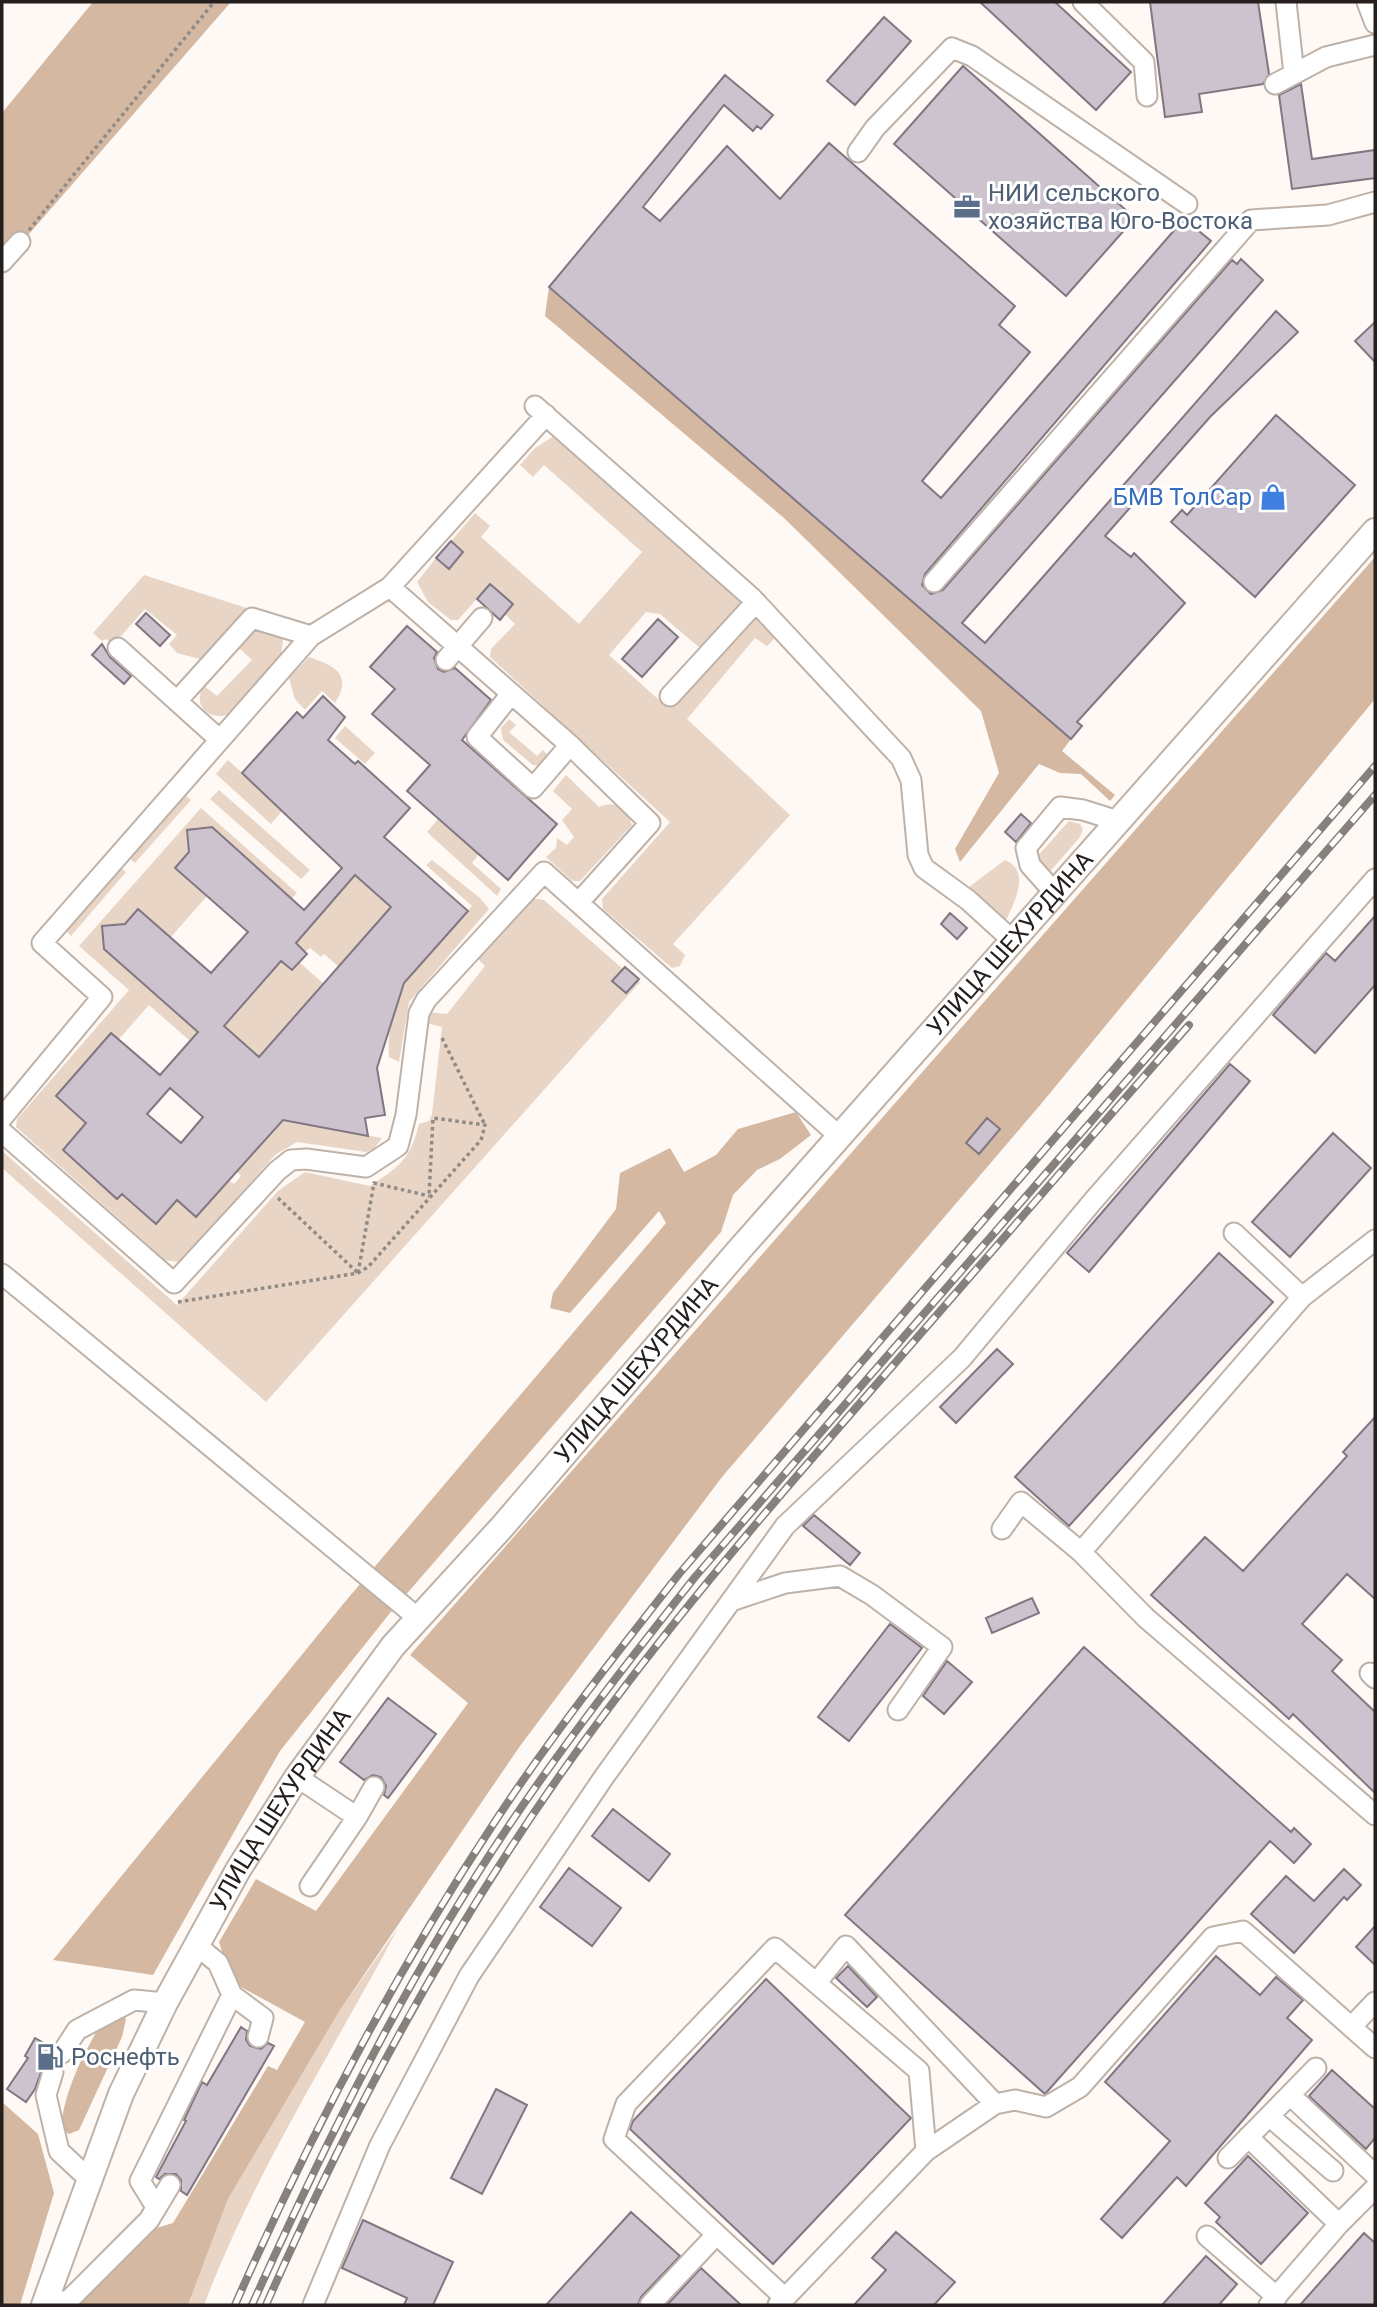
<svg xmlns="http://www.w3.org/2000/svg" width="1377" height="2307" viewBox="0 0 1377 2307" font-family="Roboto,sans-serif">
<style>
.green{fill:#e9d5c5}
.forest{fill:#d4b8a1}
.building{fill:#ccc3cf;stroke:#807782;stroke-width:2;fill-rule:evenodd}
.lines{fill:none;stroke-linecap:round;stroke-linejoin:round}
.minor-casing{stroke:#beb2a8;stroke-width:23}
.major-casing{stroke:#beb2a8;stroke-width:28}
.path{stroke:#908b87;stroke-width:3.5;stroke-dasharray:3.5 3.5;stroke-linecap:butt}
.minor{stroke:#fff;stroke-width:19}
.major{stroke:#fff;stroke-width:24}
.rail-casing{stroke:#86817d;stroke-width:8}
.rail{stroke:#fff;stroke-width:5;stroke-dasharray:16;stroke-linecap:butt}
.labels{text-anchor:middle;stroke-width:6;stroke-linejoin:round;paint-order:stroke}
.service-label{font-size:24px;fill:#4e5e75;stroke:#fff;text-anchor:start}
.shop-label{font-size:24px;fill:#366cbe;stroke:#fff;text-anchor:end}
.street-label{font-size:24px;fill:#25201d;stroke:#fff}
</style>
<rect width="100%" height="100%" fill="#fef9f5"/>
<!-- green -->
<path class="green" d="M554 436 737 593 741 603 738 611 701 649 660 614 646 612 609 655 668 708 739 631 755 619 767 621 777 636 767 646 755 638 687 719 790 815 673 944 685 955 680 966 672 968 603 909 602 899 670 822 490 657 491 649 515 624 505 614 513 604 490 584 458 620H451L428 602 417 582 436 558 449 569 463 553 451 541 475 513 490 526 481 537 579 624 642 552 544 465 533 477 520 465 535 448Z
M144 575 253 610 203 660 177 653 169 644 177 635 145 609 113 645 106 639 102 641 93 633Z
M254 628 280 634 283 641 281 656 230 714C210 722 191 705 204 686L217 696 252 660 239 648Z
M309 657C335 666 353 674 335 703L322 691 305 710 295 699 289 678Z
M509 719 516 725 509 732 537 756 543 750 549 757 542 766 533 765 503 740 501 728Z
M345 726 375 753 365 764 335 738Z
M228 760 283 810 271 824 216 774Z
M566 775 599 807C616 799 627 809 632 825L580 881H572L546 857 556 848 557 838 567 845 574 837 562 820 572 809 553 791Z
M219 790 310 870 301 879 210 799Z
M185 795 191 800 135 863 129 858Z
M201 808 297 893 291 899 212 827 187 830 189 852 175 868 207 896 171 937 138 909 125 924 102 927 105 949 198 1032 190 1041 149 1005 119 1039 111 1033 56 1096 86 1123 63 1151 117 1198 122 1194 177 1200 196 1217 228 1180 234 1184 241 1176 237 1172 283 1120 382 1138 374 1149 366 1152 297 1142 275 1155 183 1258 178 1262 165 1260 16 1127 17 1119 129 990 79 946Z
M439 818 479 854 472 863 501 889 497 896 427 832Z
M1069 821 1080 824 1083 829 1080 837 1048 874 1034 860Z
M432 860 480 898 489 909 409 1002 399 1062 389 1057C387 1034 393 1004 404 983 415 963 455 925 472 906L426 865Z
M1005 860C1033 872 1012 906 1004 925L965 890Z
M120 867 126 872 71 936 66 931Z
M355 875 391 907 339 967 324 954 321 957 310 948 305 952 296 943Z
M530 898 544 900 623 969 613 981 626 993 637 980 640 982 266 1402 2 1168V1151L177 1305 278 1191 305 1172 370 1186C400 1166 410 1160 419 1124L429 1121 432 1114 442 1027 426 1023 427 1012 447 1014 485 966 477 958Z
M281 961 292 970 299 962 324 984 259 1057 224 1026Z
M398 1928C332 2053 254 2173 204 2305H188L228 2199 340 2010Z"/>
<!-- forest -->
<path class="forest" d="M93 2H231L2 265V113Z
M549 287 1071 739 1062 751 1115 795 1110 801 1081 774 1060 773 1039 764 960 862 955 849 999 773 981 711 784 518 545 316Z
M1375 557V699L1041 1104 722 1477 520 1746 340 2010 228 2199 188 2305H77L150 2230 173 2223 268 2066 277 2070 305 2022 232 1982 219 1942 256 1879 316 1911 468 1703 410 1655Z
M796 1112 811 1135 780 1159 757 1170 733 1195 721 1232 390 1613 280 1751 153 1975 53 1960 344 1603 666 1223 659 1211 570 1313 550 1308 553 1293 616 1209 620 1173 670 1148 684 1172 716 1155 738 1129Z
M120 2011 126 2019 122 2037 79 2130 69 2134 61 2129C64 2089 86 2048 107 2014Z
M2 2102 38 2134 54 2193 20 2305H2Z"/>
<!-- building -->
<path class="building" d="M980 2H1055L1131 72 1096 110Z
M1150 2H1258L1269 74 1263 84 1199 94 1202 112 1165 117Z
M884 17 911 41 855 105 827 81Z
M963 66 1135 218 1066 296 894 144Z
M725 75 773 115 761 129 757 126 753 131 724 105 643 207 660 221 727 146 780 199 829 143 1015 306 999 325 1030 352 922 481 941 498 1184 219 1211 241 925 574 922 585 931 594 943 590 1232 260 1237 264 1241 259 1263 280 962 623 985 643 1276 311 1298 332 1210 417 1105 536 1131 557 1134 553 1185 603 1077 722 1082 726 1071 739 549 287Z
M1301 84 1312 159 1375 150V178L1292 189 1279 95Z
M1375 322V362L1355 341Z
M1276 415 1355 485 1255 597 1171 522 1182 510 1187 515Z
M451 541 463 552 449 569 436 558Z
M490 584 513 604 500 620 477 599Z
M146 613 170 635 160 646 136 624Z
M658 619 678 637 642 677 622 659Z
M407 626 437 652 434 658 438 669 444 672 455 668 491 700 462 740 557 824 508 880 407 791 430 765 372 714 395 689 370 667Z
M102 644 110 657 131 676 124 684 92 655Z
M323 696 345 717 328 740 355 764 358 761 410 808 384 837 468 911 404 983 377 1068 385 1115 365 1118 368 1136 283 1120 196 1217 177 1200 156 1224 122 1194 117 1199 63 1150 86 1123 56 1096 111 1033 160 1075 198 1032 104 949 102 926 125 924 138 909 211 973 248 932 175 868 189 852 187 830 212 827 304 910 342 868 242 773 297 712 303 718ZM355 875 391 907 259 1057 224 1026 281 961 292 970 307 954 296 943ZM170 1088 203 1117 181 1143 147 1114Z
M1021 814 1031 823 1016 842 1005 832Z
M950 913 967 928 957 939 941 924Z
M1375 916V985L1315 1053 1273 1015 1326 953 1335 961Z
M625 967 639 979 626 993 612 981Z
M1230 1064 1250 1081 1089 1272 1067 1253Z
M987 1118 1000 1129 979 1154 966 1143Z
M1333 1133 1371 1168 1290 1257 1252 1222Z
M1219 1253 1273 1302 1069 1526 1015 1477Z
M997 1349 1013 1364 956 1423 940 1407Z
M1375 1417V1599L1347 1574 1302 1624 1342 1660 1332 1671 1375 1712V1793L1293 1714 1289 1719 1151 1595 1205 1537 1243 1571 1347 1456 1343 1452Z
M814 1515 860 1553 850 1565 803 1526Z
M1032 1598 1039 1613 992 1633 986 1618Z
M890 1624 922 1648 849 1741 818 1717Z
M1084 1647 1291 1832 1294 1828 1311 1844 1294 1863 1270 1841 1045 2094 845 1915Z
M947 1661 972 1682 944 1714 923 1696Z
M388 1698 436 1734 388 1798 384 1795 386 1786 381 1777 373 1775 364 1780 340 1762Z
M613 1809 670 1854 649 1881 592 1836Z
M569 1868 621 1908 592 1946 540 1907Z
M1344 1869 1361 1885 1347 1900 1344 1897 1294 1953 1251 1914 1286 1876 1314 1901Z
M1375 1926V1965L1356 1947Z
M1216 1956 1260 1995 1276 1977 1303 2000 1287 2018 1312 2040 1186 2186 1177 2177 1122 2238 1101 2219 1170 2141 1105 2082Z
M848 1966 877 1997 867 2007 836 1978Z
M766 1979 911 2118 773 2264 630 2129 633 2121Z
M241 2027 247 2031 246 2040 250 2046 261 2049 268 2043 274 2046 187 2195 181 2191V2180L176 2174H165L159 2179 156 2177 186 2121 184 2120 202 2082 207 2085Z
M35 2038 51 2047 52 2060 44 2064 35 2089 26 2102 7 2089 28 2058 25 2056Z
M1332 2070 1375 2109V2138L1366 2149 1309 2096Z
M496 2089 527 2105 482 2194 451 2178Z
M1248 2156 1308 2213 1261 2264 1216 2222 1220 2217 1205 2203Z
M631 2212 680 2256 641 2297 638 2305H546Z
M363 2220 453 2262 433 2305H404L407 2298 342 2268Z
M896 2232 955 2282 934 2305H854L886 2270 872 2258Z
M1364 2233 1375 2243V2305H1300Z
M1206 2256 1237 2284 1219 2305H1162Z
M701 2268 741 2305H667Z"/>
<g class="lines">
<defs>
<path id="minor" d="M1083 2 1144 62 1147 96
M1286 2 1294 74
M1367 2 1375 23
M1275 84 1326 57 1375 45
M858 152 875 128 952 48 972 56 1187 204
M2 262 20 242
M535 406 751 597 901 758 911 780 918 855 924 868 968 900 1012 940
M934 582 1251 220 1328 215 1375 202
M390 587 546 415
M118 648 220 740
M446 660 482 618
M511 694 477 737 533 788 570 745
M670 696 756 602
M177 701 252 618 311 636
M1054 892 1030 865 1026 848 1060 807 1083 810 1118 821
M2 1118 102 997 42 943 311 636 390 587 570 745 650 823 580 901
M2 1132 174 1283 277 1171 291 1160 306 1159 366 1167 398 1146 406 1115 419 1013 426 1000 544 872 839 1136
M1234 1233 1302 1297
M2 1274 418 1618
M1002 1529 1021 1502 1081 1552 1146 1618 1375 1815
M1081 1552 1302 1297 1375 1240
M734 1600 785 1583 840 1576 872 1595 942 1647 898 1710
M1370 1673 1375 1678
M297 1777 357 1817 310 1886
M357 1817 374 1787
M817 1982 846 1946 995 2104
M232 1995 263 2018 258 2037
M1352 2026 1375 2002
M62 2053 77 2030 134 2000 165 2003
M53 2072 46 2095 59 2151 89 2179
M1290 2095 1375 2175
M1269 2116 1333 2171
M1248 2137 1339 2224
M1228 2158 1316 2068
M156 2207 140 2181 232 1995 218 1963 196 1945
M1207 2236 1277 2297
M785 2298 926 2151 995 2104 1015 2100 1046 2107 1080 2087 1213 1937 1243 1931 1375 2048
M45 2301H68L149 2220 170 2185
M313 2305 380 2145 469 1976 604 1777 785 1526 962 1358 1093 1201 1375 879
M650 2305 715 2236
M778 2305 785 2298 614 2139 626 2104 775 1948 919 2071 926 2151
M1269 2305 1339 2224 1375 2188"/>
<g id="major">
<path id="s1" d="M44 2305 121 2094 165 2003 238 1870 297 1777 393 1646 502 1527 739 1250 1375 531"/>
</g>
</defs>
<!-- minor casing -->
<use href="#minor" class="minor-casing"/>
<!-- major casing -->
<use href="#major" class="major-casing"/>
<!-- path -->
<path class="path" d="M29 230 214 2
M442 1038 485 1125
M278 1198 358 1273
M358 1273 374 1183 429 1196
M178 1302 358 1273 368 1267 481 1140 485 1125 433 1118 429 1196"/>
<!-- minor -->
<use href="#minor" class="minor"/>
<!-- major -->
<use href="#major" class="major"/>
<defs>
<path id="rail" d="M235 2305C309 2137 394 1974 496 1820 552 1735 616 1654 679 1574L1375 766
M252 2305C327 2139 408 1975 510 1824 568 1738 631 1658 695 1577L1375 795
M266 2305C359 2094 471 1890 611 1705 700 1586 798 1474 896 1362 994 1249 1091 1137 1189 1025"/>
</defs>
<!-- rail casing -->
<use href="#rail" class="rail-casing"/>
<!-- rail -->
<use href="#rail" class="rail"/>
</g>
<!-- icons -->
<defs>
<symbol id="office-bare" viewBox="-9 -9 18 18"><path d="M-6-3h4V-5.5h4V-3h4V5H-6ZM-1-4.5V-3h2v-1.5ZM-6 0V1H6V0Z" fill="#5c6f8a" stroke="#fff" stroke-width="2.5" paint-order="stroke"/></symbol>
<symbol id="shop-bare" viewBox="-9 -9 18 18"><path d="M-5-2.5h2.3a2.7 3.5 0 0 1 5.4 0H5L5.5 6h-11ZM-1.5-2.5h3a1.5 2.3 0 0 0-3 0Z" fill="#3f7fe0" stroke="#fff" stroke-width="2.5" paint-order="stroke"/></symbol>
<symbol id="fuel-bare" viewBox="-9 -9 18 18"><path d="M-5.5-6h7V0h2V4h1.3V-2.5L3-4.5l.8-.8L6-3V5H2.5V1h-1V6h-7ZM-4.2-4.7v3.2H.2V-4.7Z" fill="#5c6f8a" stroke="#fff" stroke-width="2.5" paint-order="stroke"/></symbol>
</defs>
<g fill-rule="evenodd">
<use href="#office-bare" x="948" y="188" width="38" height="38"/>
<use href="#shop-bare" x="1254" y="478" width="38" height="38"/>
<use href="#fuel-bare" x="31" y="2038" width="38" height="38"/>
</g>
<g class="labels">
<!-- service labels -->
<g class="service-label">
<text x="988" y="201">НИИ сельского<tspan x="988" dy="28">хозяйства Юго-Востока</tspan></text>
<text x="71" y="2065">Роснефть</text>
</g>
<!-- shop labels -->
<g class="shop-label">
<text x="1252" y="505">БМВ ТолСар</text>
</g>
<!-- street labels -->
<g class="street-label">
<text dy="8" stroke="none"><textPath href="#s1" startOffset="1685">УЛИЦА ШЕХУРДИНА</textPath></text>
<text dy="8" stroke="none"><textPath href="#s1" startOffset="1118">УЛИЦА ШЕХУРДИНА</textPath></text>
<text dy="8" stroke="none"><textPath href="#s1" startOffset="551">УЛИЦА ШЕХУРДИНА</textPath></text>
</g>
</g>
<!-- border -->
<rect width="1377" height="2307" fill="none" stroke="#25201d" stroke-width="7"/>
</svg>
